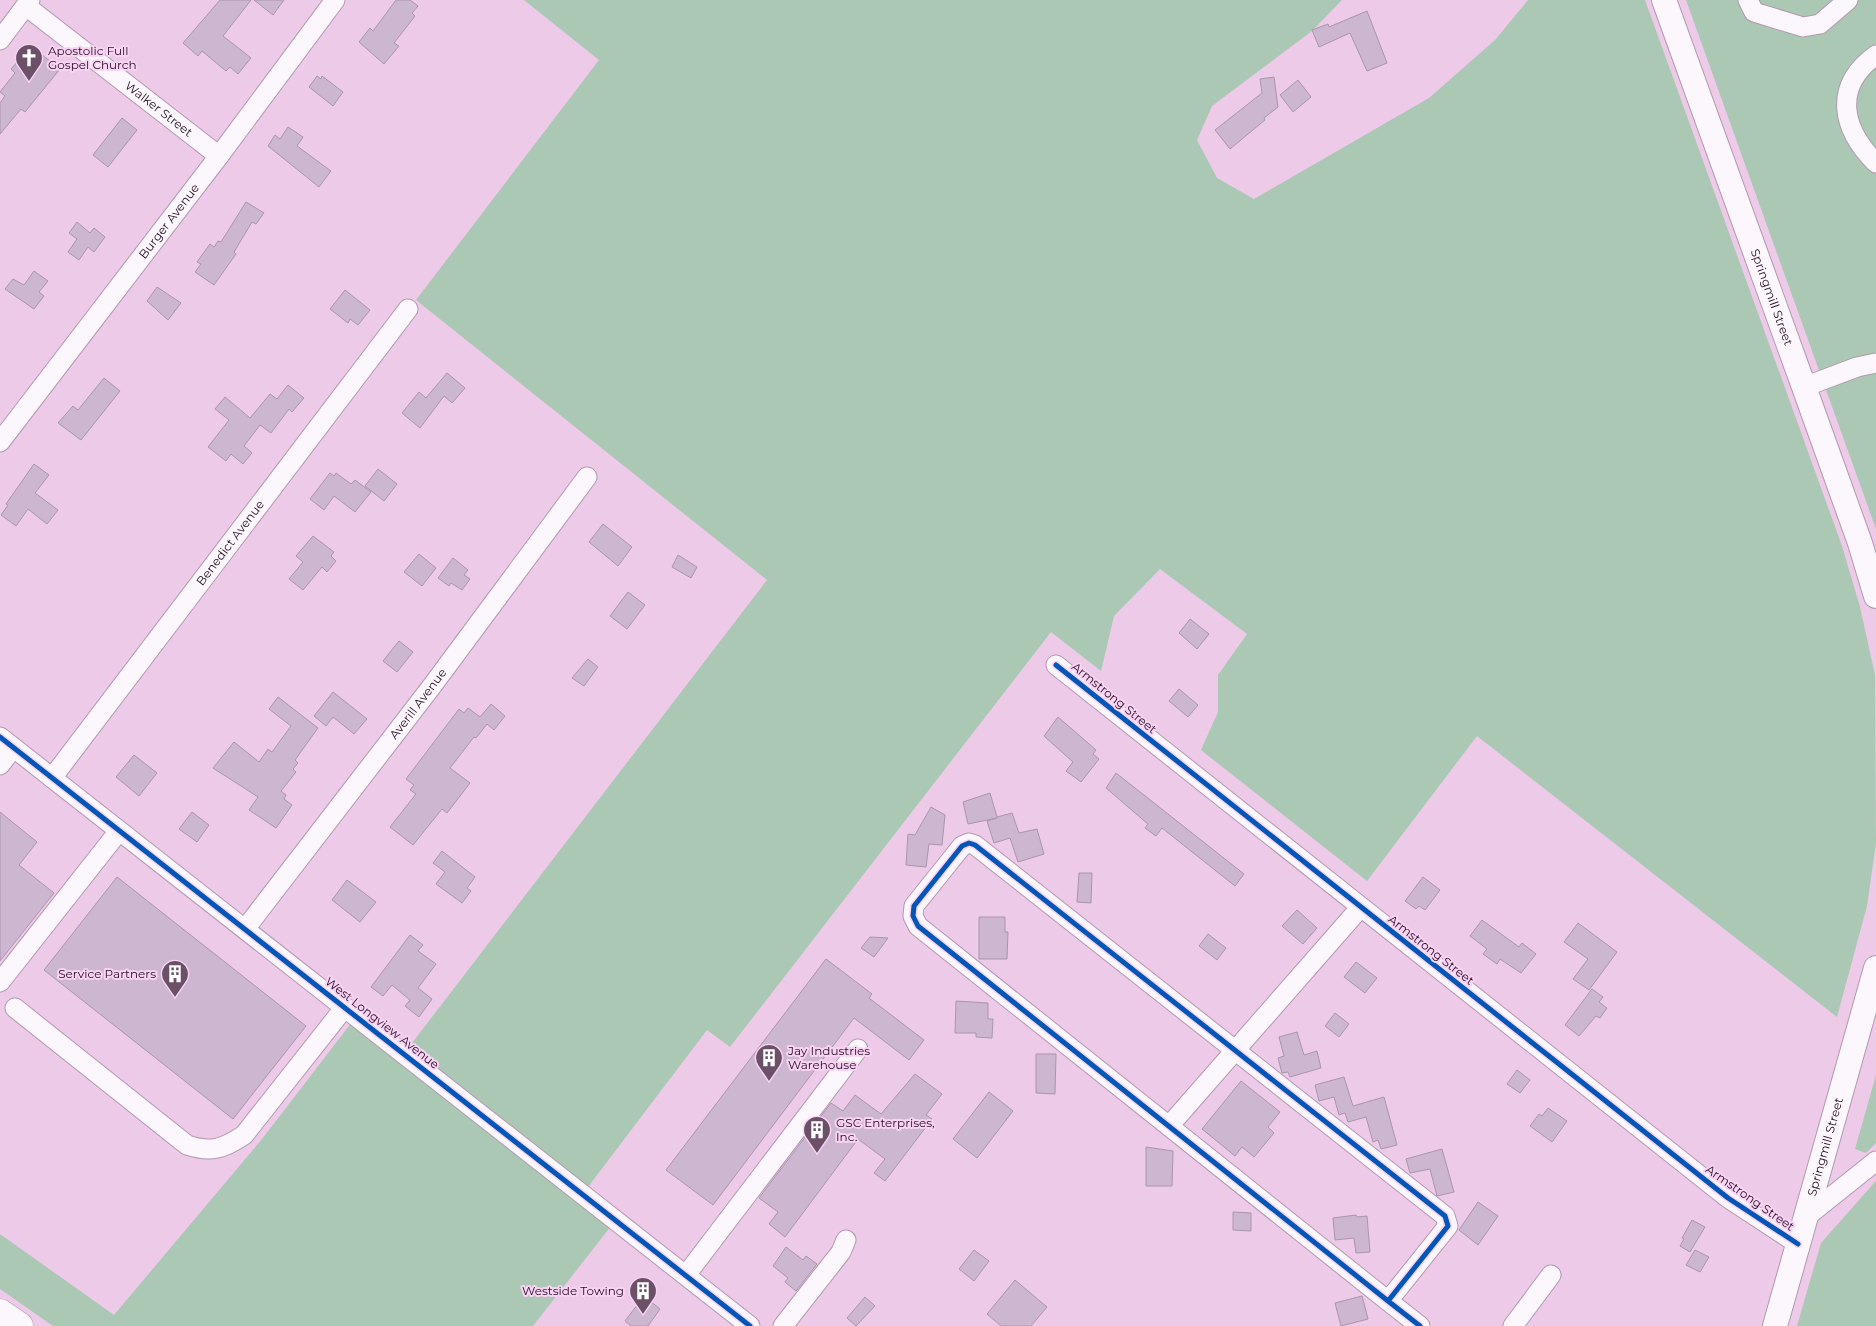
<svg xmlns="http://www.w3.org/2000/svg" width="1876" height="1326" font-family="Montserrat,sans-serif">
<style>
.green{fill:#abc8b4}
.building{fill:#cdb7d0;stroke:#ab95ae}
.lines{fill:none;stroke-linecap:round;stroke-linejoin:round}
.minor-casing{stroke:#b399b0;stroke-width:21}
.major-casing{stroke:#b399b0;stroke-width:26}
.highway-casing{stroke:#b399b0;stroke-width:29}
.minor{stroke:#fcf7fc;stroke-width:19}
.major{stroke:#fcf7fc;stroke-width:24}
.highway{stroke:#fcf7fc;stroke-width:28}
.cycleway-casing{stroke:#f9d3f4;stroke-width:8}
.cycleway{stroke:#0057b8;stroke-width:5}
.labels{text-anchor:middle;stroke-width:4;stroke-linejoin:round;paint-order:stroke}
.poi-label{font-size:12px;fill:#250f23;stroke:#f9d3f4;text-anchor:start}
.street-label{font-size:12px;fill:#250f23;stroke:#f9d3f4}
</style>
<rect width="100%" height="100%" fill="#eccae8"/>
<g class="green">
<path d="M524 0H1342L1312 31 1212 106 1197 140 1217 178 1254 199 1429 98 1495 40 1528 0H1645L1842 546 1860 607 1875 675 1876 843 1867 906 1837 1017 1477 736 1367 881 1201 750 1218 712V675L1247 634 1160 569 1114 616 1101 671 1051 632 730 1047 707 1030 588 1187 409 1047 767 580 416 300 599 60Z"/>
<path d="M1686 0H1876V529Z"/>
<path d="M352 1022 611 1226 533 1326H53L0 1289V1234L114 1315 262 1139Z"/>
<path d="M1876 1075V1143L1866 1153 1855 1149Z"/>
<path d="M1876 1181V1326H1797L1821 1243Z"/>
</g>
<g class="building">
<path d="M220 0H251L223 36 251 58 238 74 230 67 226 71 202 51 198 56 183 43Z"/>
<path d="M254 0H284L273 15Z"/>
<path d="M396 0H410L418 6 412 13 415 16 394 43 399 46 384 64 359 42 370 28 373 31Z"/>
<path d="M1367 11 1387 63 1367 71 1350 33 1319 47 1312 30 1328 24 1329 27Z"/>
<path d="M33 48 60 69 25 112 21 109 0 134V103L5 96 0 92 15 73 11 69 19 60 22 62Z"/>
<path d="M317 76 321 79 322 76 343 92 333 106 309 87Z"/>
<path d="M1274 77 1278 107 1264 118 1265 120 1230 149 1215 130 1262 93 1260 79Z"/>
<path d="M1298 80 1311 97 1293 112 1280 95Z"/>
<path d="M122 118 137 130 108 167 93 155Z"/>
<path d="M288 127 303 137 297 146 331 171 319 187 268 146 275 135 280 139Z"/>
<path d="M246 202 264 213 256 224 252 222 234 252 236 254 214 285 195 272 201 264 197 262 210 244 214 247 218 241 221 242Z"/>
<path d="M77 222 90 233 94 228 105 237 94 252 88 247 79 260 68 252 77 239 69 233Z"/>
<path d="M34 271 48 281 39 292 44 296 34 309 5 289 13 279 24 285Z"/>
<path d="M157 287 181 303 168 320 147 301Z"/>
<path d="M345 290 370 310 358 325 350 319 348 323 330 309Z"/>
<path d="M447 373 465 388 452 403 444 396 420 428 402 413 419 392 426 398Z"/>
<path d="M104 378 120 391 81 440 58 423 73 406 78 410Z"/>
<path d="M288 385 304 398 292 412 289 409 271 433 260 425 244 446 252 453 243 464 231 454 226 461 208 447 229 420 215 409 225 397 250 418 270 394 277 399Z"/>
<path d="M34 464 49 475 35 493 58 510 47 524 28 509 16 526 1 515 8 505 6 504Z"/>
<path d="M378 469 397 484 384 501 365 486Z"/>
<path d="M330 473 334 476 336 473 351 484 355 480 371 492 355 512 334 496 324 510 310 499Z"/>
<path d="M603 524 632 547 618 566 589 542Z"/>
<path d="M313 536 334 552 331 556 336 561 327 572 322 567 303 590 289 579 303 562 296 556Z"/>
<path d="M419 554 436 568 422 586 404 572Z"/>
<path d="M678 555 697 567 691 578 672 567Z"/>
<path d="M453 558 468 570 464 575 470 579 462 590 451 583 449 586 438 578Z"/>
<path d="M628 592 645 605 627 629 610 616Z"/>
<path d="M1190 619 1209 634 1197 649 1179 633Z"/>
<path d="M399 641 413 652 397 672 383 661Z"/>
<path d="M588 659 598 667 584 686 572 678Z"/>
<path d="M1179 689 1198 705 1188 717 1169 701Z"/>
<path d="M333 692 367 719 354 734 333 717 326 726 314 716Z"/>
<path d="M278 697 318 728 295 760 298 763 293 769 296 772 281 791 286 795 284 799 292 805 276 828 249 810 258 797 213 768 234 742 259 762 268 749 272 752 291 726 269 709Z"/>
<path d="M491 704 505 716 494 730 487 724 476 738 474 737 450 768 470 783 447 813 442 809 413 845 390 827 416 794 410 790 414 785 406 779 459 709 464 713 468 708 480 717Z"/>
<path d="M1058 717 1096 750 1093 754 1099 759 1081 782 1066 771 1073 762 1044 736Z"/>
<path d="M134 755 157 773 139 796 116 777Z"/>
<path d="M1116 773 1244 874 1235 886 1162 828 1156 836 1145 828 1148 824 1106 788Z"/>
<path d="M990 793 997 817 1012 813 1019 833 1037 829 1044 854 1018 862 1010 838 994 843 987 821 997 818 968 824 963 802Z"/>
<path d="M931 807 945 815 942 845 929 844 926 867 906 865 908 834 915 835Z"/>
<path d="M0 812 37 842 19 865 54 893 0 961Z"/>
<path d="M192 812 209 825 197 842 179 829Z"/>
<path d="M442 851 475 877 467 888 471 891 462 903 436 884 445 872 433 863Z"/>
<path d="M1079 873H1092L1091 903 1077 902Z"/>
<path d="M117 877 306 1026 233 1119 44 970Z"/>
<path d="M1423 877 1440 890 1425 910 1419 906 1416 909 1405 901Z"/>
<path d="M347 880 376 902 360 922 332 900Z"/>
<path d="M1297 910 1317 928 1303 944 1282 926Z"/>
<path d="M979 917H1005V932H1008L1007 959H979Z"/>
<path d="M1482 920 1519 947 1522 943 1536 954 1521 973 1500 959 1497 964 1483 954 1487 949 1470 936Z"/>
<path d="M1578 923 1617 952 1589 990 1573 979 1588 959 1564 942Z"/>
<path d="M1208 934 1226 948 1217 960 1199 946Z"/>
<path d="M410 935 423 945 418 951 436 964 418 988 432 999 419 1017 405 1006 410 1000 392 985 383 996 371 987Z"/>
<path d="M870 937 888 938 874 957 861 948Z"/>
<path d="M826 959 872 994 869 998 924 1040 909 1060 854 1018 713 1205 666 1170Z"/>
<path d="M1356 962 1377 978 1365 993 1344 977Z"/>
<path d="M1592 989 1603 997 1599 1002 1607 1008 1600 1018 1596 1016 1579 1036 1565 1025Z"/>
<path d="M956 1001 988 1003V1019H993L992 1038 976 1037V1033H955Z"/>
<path d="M1335 1013 1349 1024 1339 1037 1325 1026Z"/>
<path d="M1297 1032 1304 1055 1317 1051 1321 1068 1290 1077 1288 1072 1282 1073 1278 1058 1284 1056 1279 1037Z"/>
<path d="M1036 1054H1056L1055 1094 1036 1093Z"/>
<path d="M1517 1070 1530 1080 1520 1093 1507 1084Z"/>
<path d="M915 1074 942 1094 926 1115 932 1119 885 1181 874 1173 885 1159 858 1139 785 1237 769 1224 778 1212 759 1198 831 1103 843 1111 855 1095 881 1114Z"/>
<path d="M1344 1077 1353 1106 1384 1097 1397 1145 1381 1149 1378 1140 1373 1142 1366 1117 1348 1122 1345 1113 1339 1115 1334 1097 1319 1101 1315 1085Z"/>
<path d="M1241 1081 1280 1112 1268 1127 1274 1133 1254 1157 1242 1147 1235 1156 1202 1129Z"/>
<path d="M989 1092 1013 1111 977 1158 953 1139Z"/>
<path d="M1548 1108 1567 1121 1552 1142 1530 1126 1539 1114 1542 1116Z"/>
<path d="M1146 1147 1173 1151 1172 1186H1146Z"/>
<path d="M1442 1149 1454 1192 1437 1196 1430 1169 1410 1173 1406 1159Z"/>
<path d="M1478 1202 1498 1216 1478 1245 1459 1230Z"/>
<path d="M1233 1212 1251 1213V1231L1233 1230Z"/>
<path d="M1356 1215 1357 1217 1367 1216 1370 1252 1356 1253 1354 1238 1335 1240 1333 1218Z"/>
<path d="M1692 1220 1705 1227 1690 1252 1680 1246 1684 1239 1682 1238Z"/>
<path d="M786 1247 803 1260 806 1256 817 1264 796 1291 785 1282 788 1278 773 1266Z"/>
<path d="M974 1250 989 1261 974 1281 959 1269Z"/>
<path d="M1695 1250 1709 1257 1700 1272 1686 1265Z"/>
<path d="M1015 1280 1047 1307 1031 1326H1001L987 1314Z"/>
<path d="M644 1296 660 1309 648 1326H631L625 1321Z"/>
<path d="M1362 1296 1368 1319 1341 1326 1335 1303Z"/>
<path d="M865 1297 875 1306 856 1326 847 1318Z"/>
</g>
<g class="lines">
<defs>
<g id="minor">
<path d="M1748 0 1754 12 1803 27 1820 24 1848 0"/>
<path id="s1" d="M26 6 219 156"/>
<path d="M0 40 30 0"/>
<path d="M1876 55C1832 87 1842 129 1876 163"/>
<path d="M1804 387 1857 367 1876 363"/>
<path id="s2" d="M0 442 219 156 335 0"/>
<path d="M1056 665 1728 1198 1798 1244"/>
<path d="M0 737 750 1326"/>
<path d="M0 765 13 748"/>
<path id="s3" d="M52 778 408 309"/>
<path id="s4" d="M245 929 432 686 587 477"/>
<path d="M0 982 119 831"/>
<path d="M15 1008 187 1145C211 1153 223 1149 244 1135L345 1007"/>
<path d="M1169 1126 1360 908"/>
<path d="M1806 1217 1876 1161"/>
<path d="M686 1275 858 1049"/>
<path d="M1388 1301 1448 1226 1445 1216 975 845 969 843 962 846 914 906 913 916 918 926 1388 1301 1420 1326"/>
<path d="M783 1326 841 1252 846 1240"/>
<path d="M1513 1326 1551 1275"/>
</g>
<g id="major">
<path id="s5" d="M1664 0 1804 387 1860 543 1876 596"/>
<path id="s6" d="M1775 1326 1876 968"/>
</g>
<path id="highway" d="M0 1313 19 1326"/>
</defs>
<use href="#minor" class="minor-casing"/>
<use href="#major" class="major-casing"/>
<use href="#highway" class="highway-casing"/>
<use href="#minor" class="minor"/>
<use href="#major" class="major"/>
<use href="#highway" class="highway"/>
<defs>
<g id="cycleway">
<path d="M1056 665 1728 1198 1798 1244"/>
<path d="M0 737 750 1326"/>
<path d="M1388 1301 1448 1226 1445 1216 975 845 969 843 962 846 914 906 913 916 918 926 1388 1301 1420 1326"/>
</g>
</defs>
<use href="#cycleway" class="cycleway-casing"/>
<use href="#cycleway" class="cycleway"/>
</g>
<defs>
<symbol id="church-pin" viewBox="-11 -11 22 30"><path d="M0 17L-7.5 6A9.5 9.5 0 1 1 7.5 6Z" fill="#6b5068" stroke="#f9d3f4"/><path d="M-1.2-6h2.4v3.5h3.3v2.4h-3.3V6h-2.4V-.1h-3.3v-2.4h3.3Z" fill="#fff"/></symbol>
<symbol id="building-pin" viewBox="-11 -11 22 30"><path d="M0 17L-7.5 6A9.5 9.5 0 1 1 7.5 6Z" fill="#6b5068" stroke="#f9d3f4"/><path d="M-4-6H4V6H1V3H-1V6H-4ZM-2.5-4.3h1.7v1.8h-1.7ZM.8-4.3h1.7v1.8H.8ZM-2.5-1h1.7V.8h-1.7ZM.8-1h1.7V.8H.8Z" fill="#fff"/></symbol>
</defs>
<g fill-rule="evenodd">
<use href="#church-pin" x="13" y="42" width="32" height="43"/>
<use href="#building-pin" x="159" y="958" width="32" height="43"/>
<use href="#building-pin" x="753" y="1042" width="32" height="43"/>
<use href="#building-pin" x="801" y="1114" width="32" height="43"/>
<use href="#building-pin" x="627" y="1275" width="32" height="43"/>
</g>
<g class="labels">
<g class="poi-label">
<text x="48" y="55">Apostolic Full<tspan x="48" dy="14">Gospel Church</tspan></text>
<text x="156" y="978" text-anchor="end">Service Partners</text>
<text x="788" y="1055">Jay Industries<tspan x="788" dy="14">Warehouse</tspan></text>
<text x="836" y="1127">GSC Enterprises,<tspan x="836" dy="14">Inc.</tspan></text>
<text x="624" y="1295" text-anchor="end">Westside Towing</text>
</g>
<g class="street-label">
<text dy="4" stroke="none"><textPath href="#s1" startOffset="168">Walker Street</textPath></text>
<text dy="4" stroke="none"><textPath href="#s2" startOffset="278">Burger Avenue</textPath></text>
<text dy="4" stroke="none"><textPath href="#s5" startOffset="316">Springmill Street</textPath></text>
<text dy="4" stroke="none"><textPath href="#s3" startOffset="295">Benedict Avenue</textPath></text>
<text transform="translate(1114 698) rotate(39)" y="4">Armstrong Street</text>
<text dy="4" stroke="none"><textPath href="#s4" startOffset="284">Averill Avenue</textPath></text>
<text transform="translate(1431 950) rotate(38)" y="4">Armstrong Street</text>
<text transform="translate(382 1023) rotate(38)" y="4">West Longview Avenue</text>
<text dy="4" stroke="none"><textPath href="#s6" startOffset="186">Springmill Street</textPath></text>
<text transform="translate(1750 1198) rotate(35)" y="4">Armstrong Street</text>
</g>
</g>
</svg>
